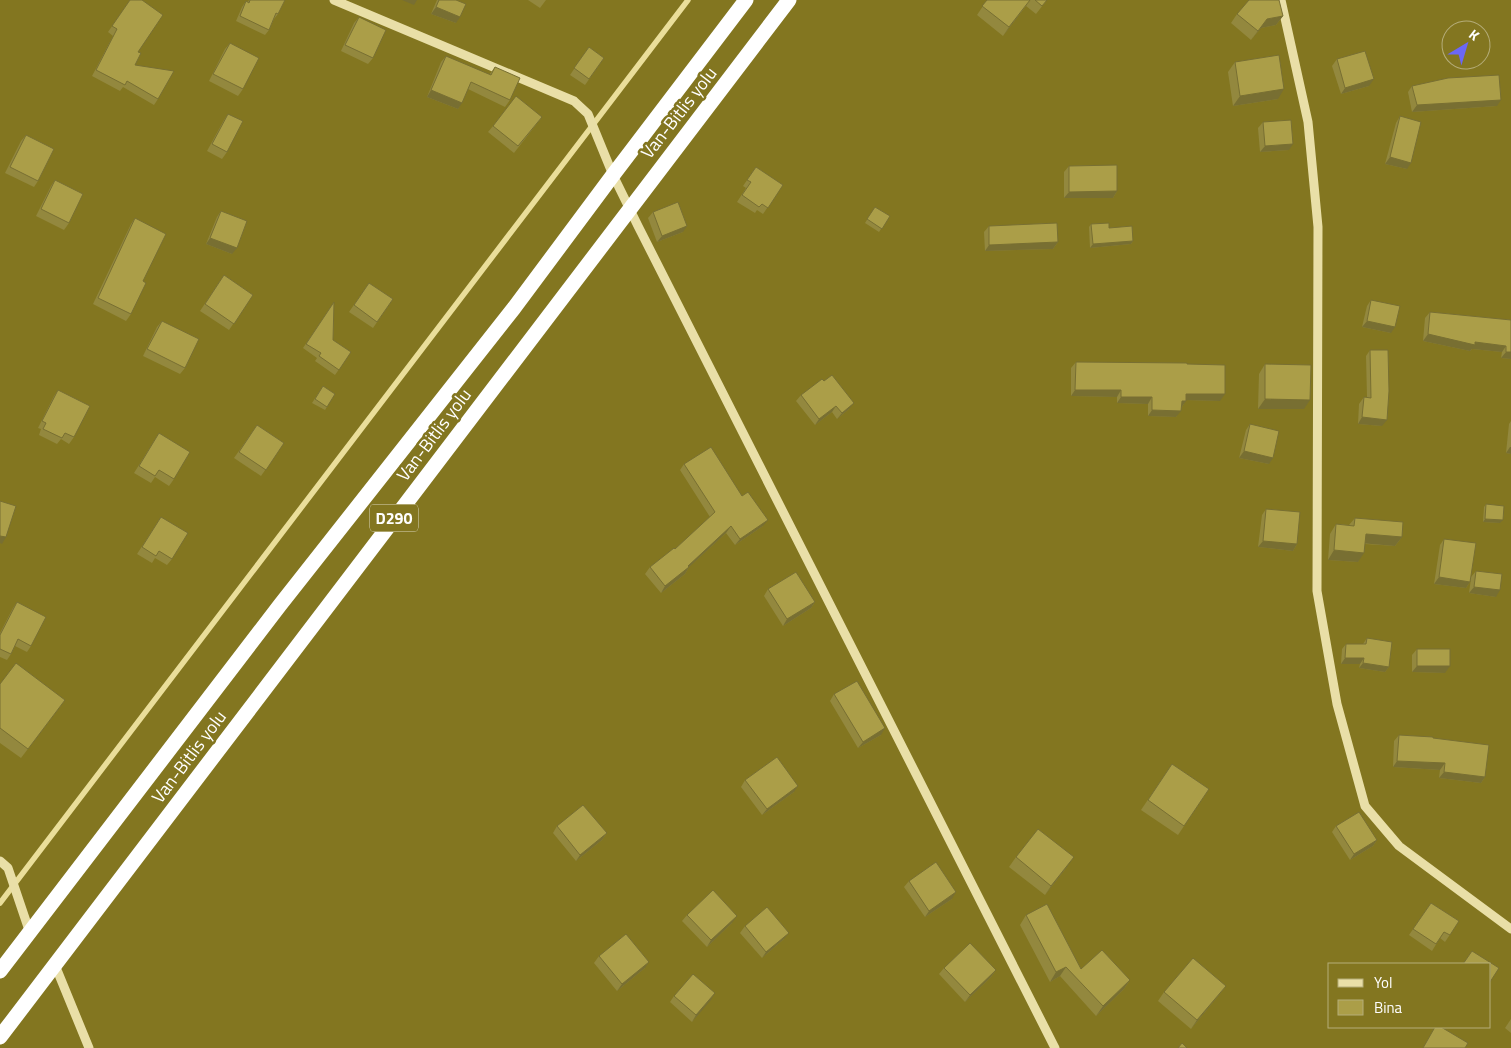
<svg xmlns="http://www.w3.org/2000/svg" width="1511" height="1048" font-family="'Titillium Web',sans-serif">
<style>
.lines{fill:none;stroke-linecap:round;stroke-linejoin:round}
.stream{stroke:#eade9a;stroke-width:5.5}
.minor{stroke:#e9dfa7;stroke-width:9}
.highway{stroke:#fff;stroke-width:15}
.wall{fill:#93883e}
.shaded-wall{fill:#786f32}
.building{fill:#ab9e48;stroke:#786f32}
.labels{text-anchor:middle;stroke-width:5;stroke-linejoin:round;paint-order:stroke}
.shield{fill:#837620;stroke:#dad6bc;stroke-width:1}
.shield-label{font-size:16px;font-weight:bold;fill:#fff}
.street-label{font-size:18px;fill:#fff;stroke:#837620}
</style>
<rect width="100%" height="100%" fill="#837620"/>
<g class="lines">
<path class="stream" d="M0 903 688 0"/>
<g class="minor">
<path d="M334 0 574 101 588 114 613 175 638 226 1055 1048"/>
<path d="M1281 0 1308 122 1318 227 1317 591 1337 704 1365 806 1399 846 1511 929"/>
<path d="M0 861 8 868 30 933"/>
<path d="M55 965 89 1048"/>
</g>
<g class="highway">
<path d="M0 971 280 605 514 308 613 175 746 0"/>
<path d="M0 1037 789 0"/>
</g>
</g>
<g class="wall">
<path d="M130 0 138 52 135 65 158 99 154 105 123 87 120 91 92 76 113 36 108 32Z"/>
<path d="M249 0H285L278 14 274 19 269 30 265 35 236 21 242 7 246 1 248 2Z"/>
<path d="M437 0H456V23L431 14Z"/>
<path d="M528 0H546L540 8Z"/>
<path d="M987 0H1047L1036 14 1026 6 1003 36 977 15Z"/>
<path d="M1237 14 1283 16 1276 25 1261 28 1251 40 1231 23Z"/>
<path d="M359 17 373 58 368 64 341 51 354 23Z"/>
<path d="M230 43 243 89 238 96 209 81 225 49Z"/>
<path d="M589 47 604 58 585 85 570 75Z"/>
<path d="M446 56 489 75 495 67 510 100 505 107 468 89 458 109 427 97 441 62Z"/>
<path d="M1337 59 1369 86 1341 94 1332 66Z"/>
<path d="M1235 62 1278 99 1233 106 1228 72Z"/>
<path d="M1412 86 1497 106 1412 112 1408 92Z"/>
<path d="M228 114 227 152 222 159 207 151 224 120Z"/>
<path d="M1400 116 1407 169 1385 164 1396 123Z"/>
<path d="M542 117 514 153 488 132 493 126Z"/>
<path d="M1263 122 1289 150 1260 152 1258 128Z"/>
<path d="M26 135 38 181 34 187 5 173 21 141Z"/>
<path d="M1069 166 1117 191 1113 198H1064V172Z"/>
<path d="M756 167 783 185 763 214 757 210 755 213 737 202 746 188 743 186Z"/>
<path d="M55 180 69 223 64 230 36 216 51 186Z"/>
<path d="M875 207 890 216 879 232 865 223Z"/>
<path d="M221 211 232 254 206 244 217 217Z"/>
<path d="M653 212 683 232 657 242 648 218Z"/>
<path d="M135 218 143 281 131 314 126 321 93 304 131 224Z"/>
<path d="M1091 224 1109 228 1133 241 1131 244 1090 248 1089 227Z"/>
<path d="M989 226 1058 242 1053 249 985 251 984 232Z"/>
<path d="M224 275 253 295 229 330 200 311Z"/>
<path d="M369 283 393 299 373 328 349 312Z"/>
<path d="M1371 300 1391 333 1362 327 1367 306Z"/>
<path d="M334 302 333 340 351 352 335 375 315 361 317 358 303 348Z"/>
<path d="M1430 312 1511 320V359L1501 358 1502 352 1472 349 1470 351 1423 341 1425 318Z"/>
<path d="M162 321 185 368 180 374 143 356 157 327Z"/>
<path d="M1370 350 1382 426 1358 424 1359 404 1364 397H1367L1366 356Z"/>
<path d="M1076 362 1187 364 1220 401 1186 400 1176 417 1148 416V404L1117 403V397L1071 396V368Z"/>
<path d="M1265 364 1304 409H1258L1259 374Z"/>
<path d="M824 381 849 409 837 419 832 412 815 425 796 401 801 395Z"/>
<path d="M323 386 335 394 325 410 312 403Z"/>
<path d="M58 390 74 437 69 444 61 439 57 444 39 435 41 429 38 428 54 396Z"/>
<path d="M1511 421V454L1506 453 1509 424Z"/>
<path d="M1250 424 1269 464 1239 458 1246 430Z"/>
<path d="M257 425 284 443 261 476 234 458Z"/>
<path d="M159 433 174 479 169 486 155 477 151 483 134 473Z"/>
<path d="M684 464 742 496 763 526 735 545 726 533 689 567 685 574 661 593 645 574 650 567 675 549 710 517 680 470Z"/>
<path d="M1486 504 1500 523 1483 522 1484 507Z"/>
<path d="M1266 509 1297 544 1293 551 1258 547 1262 515Z"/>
<path d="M161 517 172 559 167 565 155 558 152 563 137 554Z"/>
<path d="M1355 518 1402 537 1395 546 1365 544 1358 562 1328 560 1330 534 1336 524 1349 525Z"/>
<path d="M1444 539 1471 577 1476 571 1496 597 1469 593 1471 578 1470 582 1466 588 1434 584 1440 545Z"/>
<path d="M768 589 815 602 811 608 783 626 764 596Z"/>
<path d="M17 602 31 646 27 652 15 646 11 654 7 660 0 657V633L13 608Z"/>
<path d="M1367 638 1389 667 1385 672 1359 668 1360 664H1341L1342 649 1346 644H1363Z"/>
<path d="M1417 649 1445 673 1412 672V655Z"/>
<path d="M0 684 65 700 21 758 0 743Z"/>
<path d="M834 694 881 735 858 748 830 701Z"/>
<path d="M1399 735 1433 738 1485 777 1481 783 1439 778 1440 770 1393 767 1394 741Z"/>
<path d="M1172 764 1209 789 1178 835 1141 810Z"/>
<path d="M745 780 794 792 762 815 741 787Z"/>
<path d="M557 826 607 833 602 840 576 861 553 833Z"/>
<path d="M1336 826 1377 840 1373 846 1350 860 1332 832Z"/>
<path d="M1016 857 1067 867 1045 895 1009 867Z"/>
<path d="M909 881 952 899 925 917 904 887Z"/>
<path d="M1431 903 1459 921 1445 942 1440 938 1432 951 1409 935Z"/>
<path d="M687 915 732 923 707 947 682 921Z"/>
<path d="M1026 915 1081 969 1130 980 1124 989 1096 1016 1060 976 1050 982 1020 925Z"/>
<path d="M745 926 784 939 762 958 740 933Z"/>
<path d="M599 956 645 968 617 991 594 963Z"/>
<path d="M944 968 996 970 991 977 965 1002 939 974Z"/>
<path d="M1226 986 1219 995 1191 1029 1158 1001 1164 992Z"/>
<path d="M715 993 692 1022 670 1002 674 996Z"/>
<path d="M1511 1019V1033L1505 1028Z"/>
</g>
<g class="shaded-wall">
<path d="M402 0H417L414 5Z"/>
<path d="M1031 0 1026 6 1003 36 1009 27Z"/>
<path d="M436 7 460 17 456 23 431 14Z"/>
<path d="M1283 16 1276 25 1261 28 1251 40 1267 19Z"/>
<path d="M1374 79 1369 86 1341 94 1345 88Z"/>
<path d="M1284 89 1278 99 1233 106 1240 96Z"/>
<path d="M431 90 462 103 458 109 427 97Z"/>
<path d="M1501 100 1497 106 1412 112 1417 105Z"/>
<path d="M1293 144 1289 150 1260 152 1265 146Z"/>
<path d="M1390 157 1411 163 1407 169 1385 164Z"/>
<path d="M1117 191 1113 198H1064L1069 192Z"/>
<path d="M687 226 683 232 657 242 662 236Z"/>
<path d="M210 238 237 248 232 254 206 244Z"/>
<path d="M1133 241 1131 244 1090 248 1093 244Z"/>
<path d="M1058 242 1053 249 985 251 989 245Z"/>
<path d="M1367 321 1395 327 1391 333 1362 327Z"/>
<path d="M1428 334 1475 342 1506 346 1502 352 1472 349 1470 351 1423 341Z"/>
<path d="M1506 352H1511V359L1501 358Z"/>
<path d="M1075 390H1121L1117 397 1071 396Z"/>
<path d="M1186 394H1225L1220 401 1182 400Z"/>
<path d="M1121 397H1152L1148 404 1117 403Z"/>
<path d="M1265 399 1310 400 1304 409H1258Z"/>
<path d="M1182 401H1186L1181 408Z"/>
<path d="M854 403 849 409 837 419 842 413Z"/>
<path d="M836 406 832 412 815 425 819 419Z"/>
<path d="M1152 410 1181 411 1176 417 1148 416Z"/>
<path d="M1362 417 1387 420 1382 426 1358 424Z"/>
<path d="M1510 447H1511V454L1506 453Z"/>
<path d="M1244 451 1273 458 1269 464 1239 458Z"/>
<path d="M1485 519 1503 520 1500 523 1483 522Z"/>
<path d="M768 520 763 526 735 545 740 539Z"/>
<path d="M731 526 726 533 686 570 689 567 685 574 661 593 665 586Z"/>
<path d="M1366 534 1402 537 1395 546 1360 543Z"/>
<path d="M0 536 6 537 2 544 0 543Z"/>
<path d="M1263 541 1297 544 1293 551 1258 547Z"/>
<path d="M1334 550 1364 553 1358 562 1328 560Z"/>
<path d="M1439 577 1470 582 1466 588 1434 584Z"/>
<path d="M1474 587 1500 590 1496 597 1469 593Z"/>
<path d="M815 602 811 608 783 626 787 619Z"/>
<path d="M1345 658H1364L1360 664H1341Z"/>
<path d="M1363 663 1389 667 1385 672 1359 668Z"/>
<path d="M1417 666H1450L1445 673 1412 672Z"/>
<path d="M885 728 881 735 858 748 863 742Z"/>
<path d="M1397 761 1445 763 1440 770 1393 767Z"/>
<path d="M1444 772 1485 777 1481 783 1439 778Z"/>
<path d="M798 786 794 792 762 815 767 809Z"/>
<path d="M607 833 602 840 576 861 580 855Z"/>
<path d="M1377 840 1373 846 1350 860 1354 854Z"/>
<path d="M1074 857 1067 867 1045 895 1051 886Z"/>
<path d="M956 892 952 899 925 917 929 911Z"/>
<path d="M737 916 732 923 707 947 711 940Z"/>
<path d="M789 933 784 939 762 958 766 952Z"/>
<path d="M649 962 645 968 617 991 622 984Z"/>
<path d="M1066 967 1060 976 1050 982 1056 972Z"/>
<path d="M996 970 991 977 965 1002 970 995Z"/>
<path d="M1130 980 1124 989 1096 1016 1103 1006Z"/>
<path d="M1226 986 1219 995 1191 1029 1197 1020Z"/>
<path d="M715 993 711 1000 692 1022 696 1015Z"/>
</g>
<g class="building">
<path d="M130 0H142L163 15 138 52 141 53 135 65 174 71 158 99 127 81 125 85 96 70 117 29 112 26Z"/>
<path d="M250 0H285L278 14 276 13 269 30 240 16 246 1 249 3Z"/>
<path d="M439 0H456L466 4 460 17 436 7Z"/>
<path d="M987 0H1030L1009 27 982 6Z"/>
<path d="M1035 0H1047L1042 6Z"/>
<path d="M1249 0H1279L1283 16 1267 19 1258 31 1237 14Z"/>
<path d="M359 17 386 30 373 58 345 45Z"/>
<path d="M230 43 259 58 243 89 213 74Z"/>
<path d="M589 47 604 58 589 79 574 68Z"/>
<path d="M1365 51 1374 79 1345 88 1337 59Z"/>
<path d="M1279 55 1284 89 1240 96 1235 62Z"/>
<path d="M446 56 491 75 495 67 520 78 510 100 471 82 462 103 431 90Z"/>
<path d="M1499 75 1501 100 1417 105 1412 86 1448 78Z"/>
<path d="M516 96 542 117 518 146 493 126Z"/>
<path d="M228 114 243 121 227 152 212 144Z"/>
<path d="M1400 116 1421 122 1411 163 1390 157Z"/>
<path d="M1291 120 1293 144 1265 146 1263 122Z"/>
<path d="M26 135 54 149 38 181 10 167Z"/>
<path d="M1117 165V191L1069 192V166Z"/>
<path d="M756 167 783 185 768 208 762 204 759 207 742 195 751 182 747 180Z"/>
<path d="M55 180 83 194 69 223 41 209Z"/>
<path d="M678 202 687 226 662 236 653 212Z"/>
<path d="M875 207 890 216 882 229 867 219Z"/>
<path d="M221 211 247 221 237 248 210 238Z"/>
<path d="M135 218 166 234 143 281 146 283 131 314 98 298Z"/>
<path d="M1057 223 1058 242 989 245V226Z"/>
<path d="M1109 223V228L1132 226 1133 241 1093 244 1091 224Z"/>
<path d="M224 275 253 295 234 324 205 304Z"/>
<path d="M369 283 393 299 377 322 354 305Z"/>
<path d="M1371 300 1400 306 1395 327 1367 321Z"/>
<path d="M334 302 333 340 351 352 339 370 319 356 321 353 306 344Z"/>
<path d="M1430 312 1511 320V352H1506V346L1475 342V345L1428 334Z"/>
<path d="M162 321 199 339 185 368 147 349Z"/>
<path d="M1370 350H1388L1389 391 1387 420 1362 417 1364 397 1371 398Z"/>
<path d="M1076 362 1187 363V364L1225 365V394H1186V401H1182L1181 411 1152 410V397H1121V390H1075Z"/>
<path d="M1265 364 1311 365 1310 400 1265 399Z"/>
<path d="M832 375 854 403 842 413 836 406 819 419 801 395 822 379 824 381Z"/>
<path d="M323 386 335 394 327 407 315 399Z"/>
<path d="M58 390 90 406 74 437 65 433 62 438 43 429 46 423 42 421Z"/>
<path d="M1250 424 1279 431 1273 458 1244 451Z"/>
<path d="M257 425 284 443 266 470 239 452Z"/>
<path d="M159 433 190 452 174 479 159 470 155 476 139 466Z"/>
<path d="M711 447 742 496 748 492 768 520 740 539 731 526 688 566 689 567 665 586 650 567 674 548 675 549 715 512 684 464Z"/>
<path d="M0 501 16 506 6 537 0 536Z"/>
<path d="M1486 504 1504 506 1503 520 1485 519Z"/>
<path d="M1266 509 1300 512 1297 544 1263 541Z"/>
<path d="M161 517 188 533 172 559 159 551 156 556 142 547Z"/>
<path d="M1355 518 1403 522 1402 537 1366 534 1364 553 1334 550 1336 524 1354 526Z"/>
<path d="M1444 539 1476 543 1470 582 1439 577Z"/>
<path d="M1476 571 1502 574 1500 590 1474 587Z"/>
<path d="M796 572 815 602 787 619 768 589Z"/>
<path d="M17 602 46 617 31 646 18 639 11 654 0 649V635Z"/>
<path d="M1367 638 1392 642 1389 667 1363 663 1364 658H1345L1346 644H1366Z"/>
<rect x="1417" y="649" width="33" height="17"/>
<path d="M16 663 65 700 28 749 0 728V684Z"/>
<path d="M857 681 885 728 863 742 834 694Z"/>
<path d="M1399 735 1433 737V738L1489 745 1485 777 1444 772 1445 763 1397 761Z"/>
<path d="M777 757 798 786 767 809 745 780Z"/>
<path d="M1172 764 1209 789 1184 826 1148 800Z"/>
<path d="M583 805 607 833 580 855 557 826Z"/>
<path d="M1359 812 1377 840 1354 854 1336 826Z"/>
<path d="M1038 829 1074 857 1051 886 1016 857Z"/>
<path d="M936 862 956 892 929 911 909 881Z"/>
<path d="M713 890 737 916 711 940 687 915Z"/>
<path d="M1431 903 1459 921 1450 935 1444 932 1436 944 1413 929Z"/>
<path d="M1047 904 1081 969 1102 950 1130 980 1103 1006 1066 967 1056 972 1026 915Z"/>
<path d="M767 907 789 933 766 952 745 926Z"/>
<path d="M626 934 649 962 622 984 599 956Z"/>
<path d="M970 943 996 970 970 995 944 968Z"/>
<path d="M1472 951 1499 968 1490 982V964H1463Z"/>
<path d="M1193 958 1226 986 1197 1020 1164 992Z"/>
<path d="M693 974 715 993 696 1015 674 996Z"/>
<path d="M1435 1027H1441L1468 1043 1465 1048H1423Z"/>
<path d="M1182 1043 1187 1048H1178Z"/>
</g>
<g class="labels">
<rect class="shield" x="370" y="504.5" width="48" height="27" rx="4"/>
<g class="shield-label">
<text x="394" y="524">D290</text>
</g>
<g class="street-label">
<text transform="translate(679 113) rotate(-52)" y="6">Van-Bitlis yolu</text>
<text transform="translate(434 435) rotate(-53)" y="6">Van-Bitlis yolu</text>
<text transform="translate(189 757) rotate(-53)" y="6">Van-Bitlis yolu</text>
</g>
</g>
<rect x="1328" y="963" width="162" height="65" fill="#837620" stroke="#b5ad79"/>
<rect x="1338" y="979" width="25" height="8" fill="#e9dfa7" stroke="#b5ad79"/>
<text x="1374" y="988" font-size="15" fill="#ffffff">Yol</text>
<rect x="1338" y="1000" width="25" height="15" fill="#ab9e48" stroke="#b5ad79"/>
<text x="1374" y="1013" font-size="15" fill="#ffffff">Bina</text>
<g transform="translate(1466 45) rotate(38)"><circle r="24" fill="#837620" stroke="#b5ad79"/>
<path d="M0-4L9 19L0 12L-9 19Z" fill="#6b67f6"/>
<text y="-8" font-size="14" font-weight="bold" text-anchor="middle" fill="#ffffff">K</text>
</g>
</svg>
